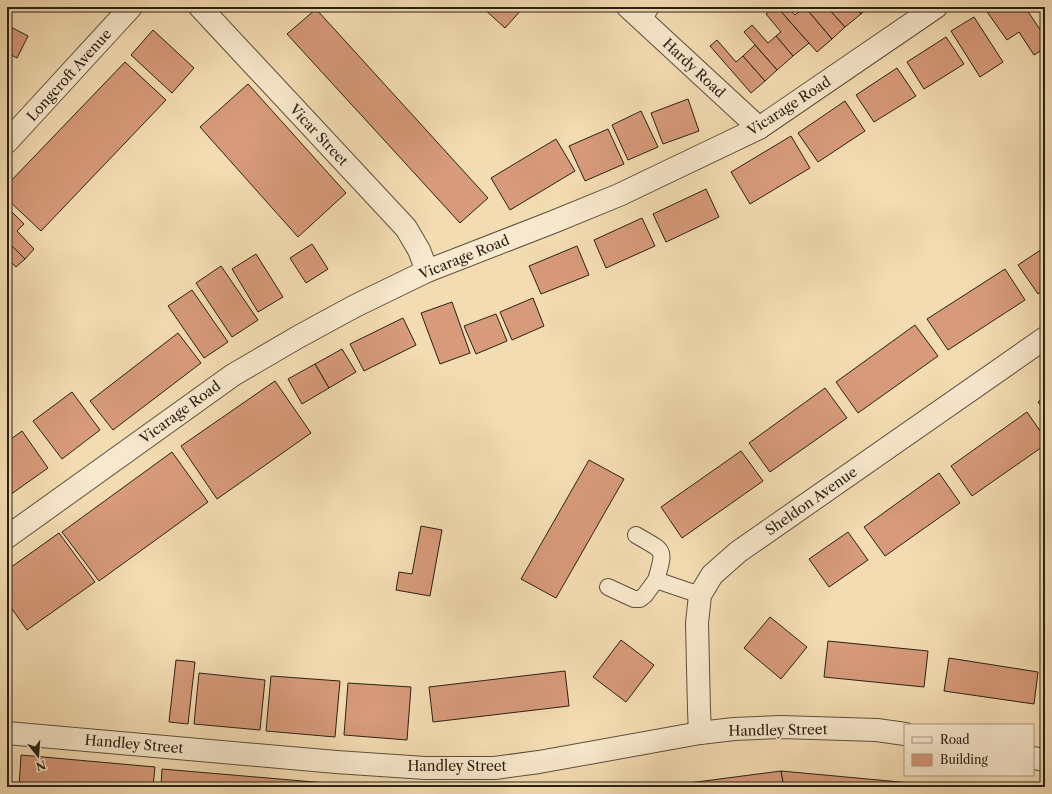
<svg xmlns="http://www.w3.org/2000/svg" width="1052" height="794" font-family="'Libre Caslon Text',serif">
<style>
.building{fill:#d79a7a;stroke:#292115}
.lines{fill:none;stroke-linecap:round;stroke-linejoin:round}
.service-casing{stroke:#5c503c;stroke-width:18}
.minor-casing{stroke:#5c503c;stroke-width:24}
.service{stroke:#f8e8cd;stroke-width:16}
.minor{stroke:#f8e8cd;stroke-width:22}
.labels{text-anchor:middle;stroke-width:3;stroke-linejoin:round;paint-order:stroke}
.street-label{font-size:14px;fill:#292115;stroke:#f8e8cd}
</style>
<rect width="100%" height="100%" fill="#f4dcb2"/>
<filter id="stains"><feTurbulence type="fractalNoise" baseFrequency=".005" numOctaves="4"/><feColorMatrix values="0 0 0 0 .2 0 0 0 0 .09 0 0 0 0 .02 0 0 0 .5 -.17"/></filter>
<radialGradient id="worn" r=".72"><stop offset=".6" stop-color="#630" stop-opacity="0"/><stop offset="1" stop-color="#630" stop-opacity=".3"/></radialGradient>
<g class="building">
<path d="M482 7H524L505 28Z"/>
<path d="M774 7H777L809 43 793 56 776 36 781 32 766 14Z"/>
<path d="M777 7H788L795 15 805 7 832 39 817 52Z"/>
<path d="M805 7H827L845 27 832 39Z"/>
<path d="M827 7H855L861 14 845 27Z"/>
<path d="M855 7H868L861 14Z"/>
<path d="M988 7H1025L1045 37V48L1034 55 1019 32 1007 40 985 9Z"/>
<path d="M316 9 488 198 460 223 287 34Z"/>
<path d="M974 17 1003 62 980 77 951 31Z"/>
<path d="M7 25 28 36 17 58 7 53Z"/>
<path d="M752 25 768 43 776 36 793 56 777 70 744 32Z"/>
<path d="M153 30 194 68 172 93 131 55Z"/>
<path d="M946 37 964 64 924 89 907 62Z"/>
<path d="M717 40 736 62 743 56 765 81 751 93 710 46Z"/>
<path d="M755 45 777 70 765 81 743 56Z"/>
<path d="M125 62 166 100 41 231 7 199V185Z"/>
<path d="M897 68 916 96 874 122 856 95Z"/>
<path d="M248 84 346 193 298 237 200 127Z"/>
<path d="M688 99 699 131 663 144 651 113Z"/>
<path d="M845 101 865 131 818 162 798 133Z"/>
<path d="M641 111 658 147 628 160 612 125Z"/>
<path d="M608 129 624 164 585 181 569 146Z"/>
<path d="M791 136 810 168 750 204 731 172Z"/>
<path d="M556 139 575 171 510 210 491 178Z"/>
<path d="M706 189 719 217 666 242 653 214Z"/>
<path d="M7 207 24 224 17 231 34 249 25 259 7 241Z"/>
<path d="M642 218 655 246 606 268 594 240Z"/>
<path d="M7 241 25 259 16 267 7 258Z"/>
<path d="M312 244 328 269 306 283 290 258Z"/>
<path d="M577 246 589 275 541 294 529 266Z"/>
<path d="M1045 247V289L1038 294 1018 265Z"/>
<path d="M256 254 283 297 258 312 232 269Z"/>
<path d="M221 266 258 320 232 337 196 283Z"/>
<path d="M1005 269 1025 300 948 350 927 319Z"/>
<path d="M192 290 228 342 204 358 168 306Z"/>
<path d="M533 298 544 326 512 340 500 312Z"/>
<path d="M452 302 470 353 440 364 421 313Z"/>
<path d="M496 314 507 341 476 354 464 326Z"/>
<path d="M403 318 416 345 364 371 350 344Z"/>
<path d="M915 325 938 356 858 413 836 382Z"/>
<path d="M178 333 201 363 113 430 90 401Z"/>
<path d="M342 349 356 372 329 388 315 364Z"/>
<path d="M315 364 329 388 302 404 288 379Z"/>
<path d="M275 381 311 433 217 499 181 446Z"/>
<path d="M825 388 847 418 770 472 749 443Z"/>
<path d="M72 392 100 430 62 459 33 421Z"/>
<path d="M1045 396V411L1038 402Z"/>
<path d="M1027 412 1045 438V445L972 496 951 466Z"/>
<path d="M22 431 48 468 7 497V442Z"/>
<path d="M741 451 763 481 682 538 661 507Z"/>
<path d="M172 452 208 502 99 581 62 532Z"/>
<path d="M589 460 624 479 556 598 521 579Z"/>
<path d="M939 473 960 503 885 556 864 527Z"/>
<path d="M421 526 442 530 430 596 396 590 399 572 412 574Z"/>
<path d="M848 532 868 560 829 587 809 559Z"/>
<path d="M59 533 95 582 27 630 7 602V570Z"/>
<path d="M770 617 807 647 781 679 744 648Z"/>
<path d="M621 640 654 665 626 702 593 677Z"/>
<path d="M828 641 928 651 924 687 824 677Z"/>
<path d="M949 658 1038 672 1034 704 944 691Z"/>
<path d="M176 660 195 662 188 724 169 722Z"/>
<path d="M565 671 569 706 433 722 429 687Z"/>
<path d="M199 673 265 680 260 730 194 724Z"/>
<path d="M271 676 340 681 335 737 266 731Z"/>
<path d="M348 683 411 687 407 740 344 735Z"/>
<path d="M21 755 155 767 153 787H19Z"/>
<path d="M162 769 326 783V787H161Z"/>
<path d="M781 771 784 787H658Z"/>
<path d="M781 771 911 783V787H784Z"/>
<path d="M351 783 390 787H351Z"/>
<path d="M911 783 940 787H911Z"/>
</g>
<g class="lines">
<defs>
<g id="service">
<path d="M643 20 651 7"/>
<path d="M636 535C664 552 666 547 656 580L700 595"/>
<path d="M608 587 634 599H640L645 595 656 580"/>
</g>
<g id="minor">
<path d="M200 7 406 228 419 250 427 271"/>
<path d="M628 7 759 128"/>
<path d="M7 142 131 7"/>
<path d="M7 537 233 375 298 337 355 306 427 271 553 222 619 195 759 128 936 7"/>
<path d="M7 733 336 762 425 768H495L539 762 700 733 734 729 781 727 877 730 905 734"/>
<path d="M700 733 699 710 697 623 700 595 712 575 738 552 1045 338"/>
<path d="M1033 758 1045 760"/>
</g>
</defs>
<use href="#service" class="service-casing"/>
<use href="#minor" class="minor-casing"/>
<use href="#service" class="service"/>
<use href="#minor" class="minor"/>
</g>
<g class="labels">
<g class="street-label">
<text transform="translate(694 68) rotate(43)" y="5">Hardy Road</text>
<text transform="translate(69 75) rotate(-48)" y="5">Longcroft Avenue</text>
<text transform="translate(789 106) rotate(-33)" y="5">Vicarage Road</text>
<text transform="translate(319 135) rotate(47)" y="5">Vicar Street</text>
<text transform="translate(464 257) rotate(-22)" y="5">Vicarage Road</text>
<text transform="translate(180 412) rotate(-36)" y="5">Vicarage Road</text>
<text transform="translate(811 501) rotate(-35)" y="5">Sheldon Avenue</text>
<text transform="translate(778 730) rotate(-1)" y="5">Handley Street</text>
<text transform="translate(134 744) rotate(5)" y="5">Handley Street</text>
<text x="457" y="771">Handley Street</text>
</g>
</g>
<rect width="1052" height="794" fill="none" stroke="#f4dcb2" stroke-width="24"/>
<rect x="8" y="8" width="1036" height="778" fill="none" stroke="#292115" stroke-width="2"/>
<rect x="12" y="12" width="1028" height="770" fill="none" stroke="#292115"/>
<rect x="904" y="724" width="130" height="52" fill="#f8e8cd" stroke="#a59883"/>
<rect x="912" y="737" width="20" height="6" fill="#f8e8cd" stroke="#a59883"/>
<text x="940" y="744" font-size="12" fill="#292115">Road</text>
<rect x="912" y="754" width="20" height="12" fill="#d79a7a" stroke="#a59883"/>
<text x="940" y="764" font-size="12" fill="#292115">Building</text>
<g transform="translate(38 756) rotate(163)" stroke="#f8e8cd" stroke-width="3" paint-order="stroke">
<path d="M0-3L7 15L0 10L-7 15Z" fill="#292115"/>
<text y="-6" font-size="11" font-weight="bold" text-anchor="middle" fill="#292115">N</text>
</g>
<rect width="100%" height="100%" filter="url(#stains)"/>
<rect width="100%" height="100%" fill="url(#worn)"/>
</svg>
